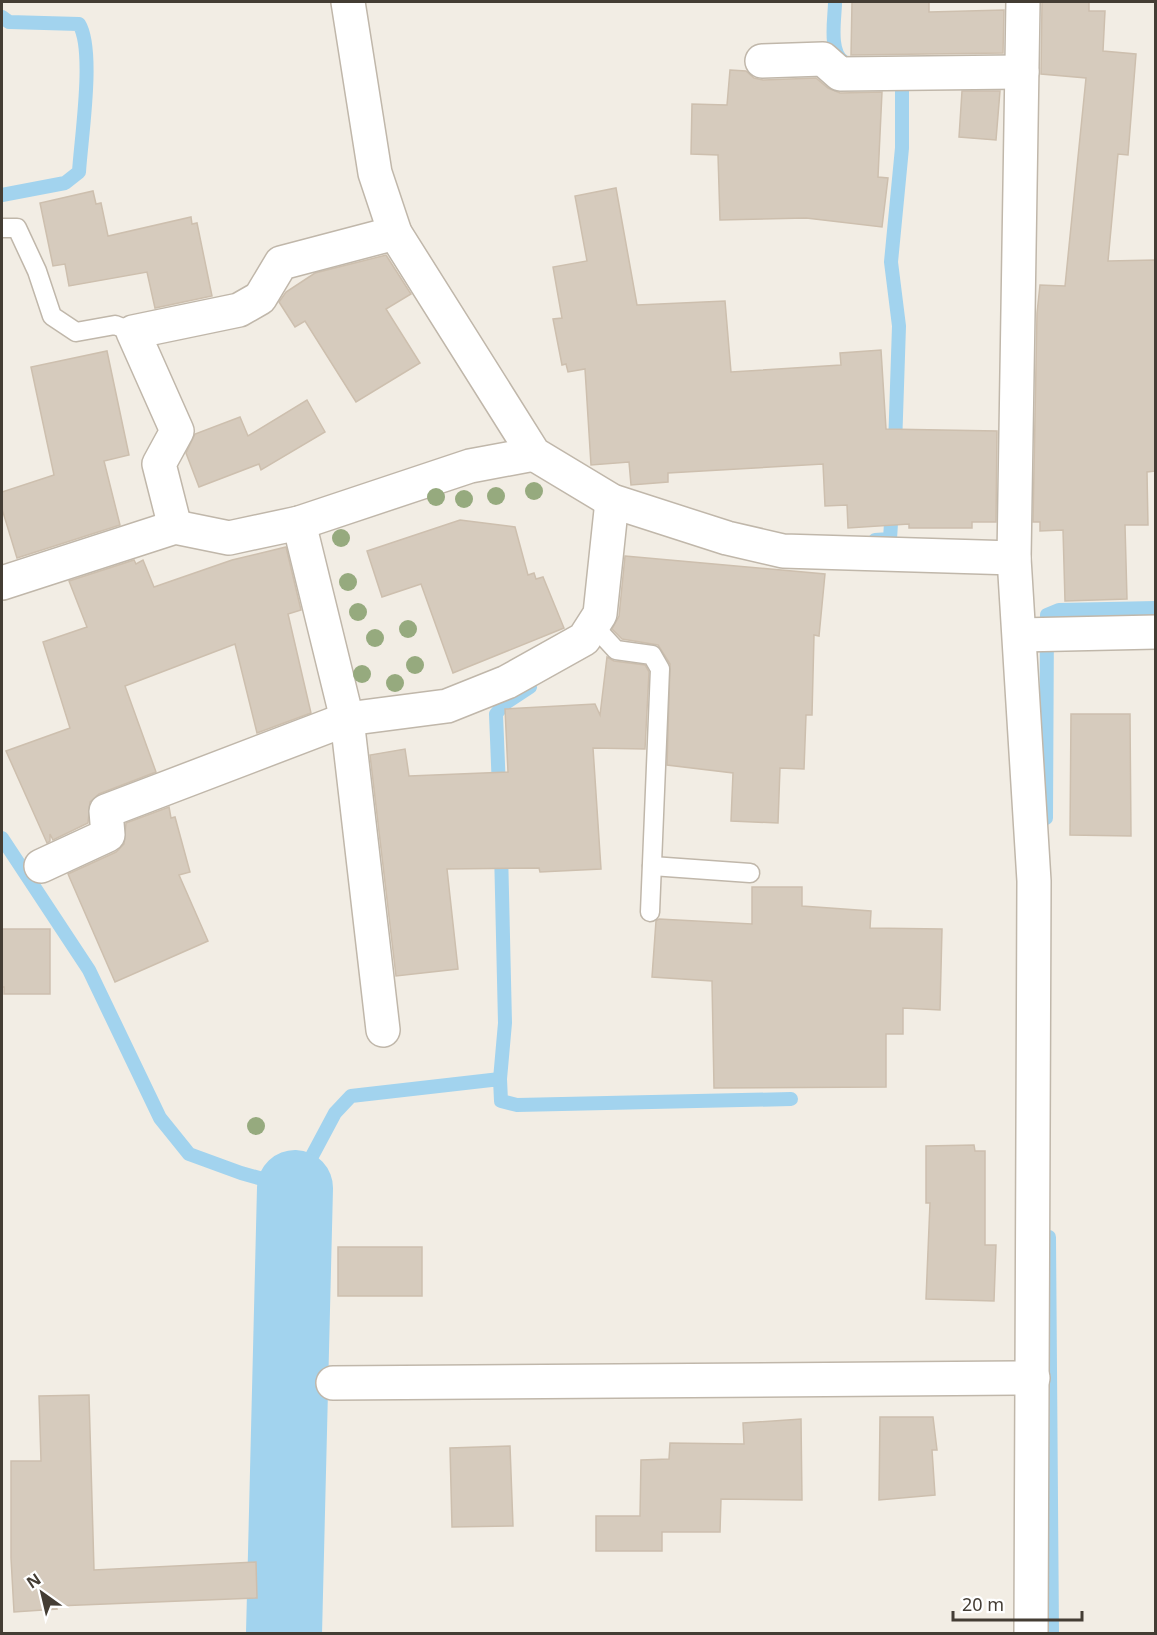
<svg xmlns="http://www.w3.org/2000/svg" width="1157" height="1635" font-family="'Noto Sans',sans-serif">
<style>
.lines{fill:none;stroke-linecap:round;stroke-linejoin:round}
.stream{stroke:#a2d3ee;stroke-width:14}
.river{stroke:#a2d3ee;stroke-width:76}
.building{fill:#d6cbbd;stroke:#cdbfae;stroke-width:1.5}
.lane-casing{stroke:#c0b7aa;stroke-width:21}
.street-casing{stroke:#c0b7aa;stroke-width:36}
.lane{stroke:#fff;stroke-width:18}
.street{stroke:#fff;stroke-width:33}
.tree{fill:#96aa7e}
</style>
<rect width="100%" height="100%" fill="#f2ede4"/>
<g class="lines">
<g class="stream">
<path d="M835 2C835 18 828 52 844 62"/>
<path d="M2 17 9 22 79 24C95 50 81 138 79 172L65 183 2 195"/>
<path d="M895 446 899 326 891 262 902 148V82L899 74"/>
<path d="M875 540 890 539 892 507"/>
<path d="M499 789 496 714 504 704 530 687"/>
<path d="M1046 818 1047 615 1059 610 1156 608"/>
<path d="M2 838 89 970 160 1118 189 1154 241 1173 295 1188 335 1113 351 1096 500 1079 501 1101 517 1105 791 1099"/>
<path d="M500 1079 505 1023 501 850"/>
<path d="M1049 1237 1052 1634"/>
</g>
<path class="river" d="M284 1634 295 1188"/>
</g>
<g class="building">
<path d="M852 2H929V12L1004 10 1003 53 851 55Z"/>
<path d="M1042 2H1089V11H1105L1103 51 1136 54 1128 155 1118 154 1108 261 1155 260V471L1147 472 1148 525H1125L1127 599 1065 601 1063 530 1040 531V522H1033L1037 313 1040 285 1065 286 1086 78 1041 74Z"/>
<path d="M730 70 746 71 754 78 763 80 816 78 828 88 840 93 882 92 878 177 888 178 882 227 806 218 720 220 718 155 691 154 692 104 727 105Z"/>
<path d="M962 91H1000L996 140 959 137Z"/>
<path d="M616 188 637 305 725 301 731 372 841 365 840 353 881 350 886 429 997 431 996 522H972V528H909V524L848 528 847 505 825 506 823 464 668 473V482L631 485 629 462 591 465 585 369 568 372 566 364 562 365 553 319 562 318 553 267 587 261 575 196Z"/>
<path d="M93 191 96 204 101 203 108 236 191 217 192 224 197 223 212 296 155 308 147 272 69 286 65 264 53 266 40 203Z"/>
<path d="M386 255 411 294 386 309 420 363 356 402 305 321 295 327 279 302 286 292 315 273Z"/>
<path d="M107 351 129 455 104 461 120 525 17 558 2 509V492L54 475 31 367Z"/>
<path d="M307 400 325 432 261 470 259 464 199 487 186 453 195 434 240 417 248 436Z"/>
<path d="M460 520 515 527 528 575 534 573 536 579 543 577 564 628 453 673 421 584 382 597 367 551Z"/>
<path d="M286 547 301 610 288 614 311 713 257 733 235 644 125 686 156 772 99 794 90 802 88 823 53 840 50 834V841L47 843 6 751 70 728 43 642 87 627 69 581 134 560 136 564 143 560 154 587 232 560Z"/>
<path d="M625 556 825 574 819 636 814 635 812 715H806L804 769 780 768 778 823 731 821 733 773 667 765 670 664 658 645 622 639 612 629 619 616Z"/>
<path d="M607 657 614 661 645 665 649 672 645 749 593 748 601 869 540 872 539 868 447 869 458 969 396 976 370 755 405 749 409 776 508 772 505 709 595 704 600 715Z"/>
<path d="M1071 714H1130L1131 836 1070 835Z"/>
<path d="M169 807 171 818 175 817 190 872 179 875 208 941 115 982 68 874 116 852 124 844 126 823Z"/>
<path d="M752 887H802V906L871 911 870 928 942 929 940 1010 903 1008V1034H886V1087L714 1088 712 981 652 977 656 921 659 919 752 924Z"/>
<path d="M2 929H50V994H4V987H2Z"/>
<path d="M974 1145 975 1151H985V1245H996L994 1301 926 1299 930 1203H926V1146Z"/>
<rect x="338" y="1247" width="84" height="49"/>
<path d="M89 1395 94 1570 256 1562 257 1598 56 1606 57 1609 14 1612 11 1558V1461H41L39 1396Z"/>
<path d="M880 1417H933L937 1450H932L935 1495 879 1500Z"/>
<path d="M801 1419 802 1500 721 1499 720 1532H662V1551H596V1516H640L641 1460 669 1459 670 1443 744 1444 743 1423Z"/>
<path d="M510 1446 513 1526 452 1527 450 1448Z"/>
</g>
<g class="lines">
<defs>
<g id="lane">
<path d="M2 228H17L37 271 52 316 76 332 115 325 133 332"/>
<path d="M593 625 616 650 652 655 660 669 650 912"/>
<path d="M652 866 750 873"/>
</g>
<g id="street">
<path d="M348 2 375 173 395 233 534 454 612 501 727 538 783 551 1014 558"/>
<path d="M1023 2 1014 558 1034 881 1031 1634"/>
<path d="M762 61 823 59 840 74 1022 72"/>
<path d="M299 523 347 719 383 1030"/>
<path d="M175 527 159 464 177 431 133 332 239 310 260 298 281 263 395 233"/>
<path d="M2 583 175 527 229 538 299 523 470 466 534 454"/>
<path d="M1020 635 1156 632"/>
<path d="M41 866 108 835 106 811 347 719 447 706 507 682 584 639 600 614 612 501"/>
<path d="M333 1383 1033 1378"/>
</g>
</defs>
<use href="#lane" class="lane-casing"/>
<use href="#street" class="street-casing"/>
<use href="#lane" class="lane"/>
<use href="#street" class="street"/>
</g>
<g class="tree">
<circle cx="534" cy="491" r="9"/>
<circle cx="496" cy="496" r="9"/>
<circle cx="436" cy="497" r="9"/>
<circle cx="464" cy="499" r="9"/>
<circle cx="341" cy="538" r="9"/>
<circle cx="348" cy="582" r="9"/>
<circle cx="358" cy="612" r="9"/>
<circle cx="408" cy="629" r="9"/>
<circle cx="375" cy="638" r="9"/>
<circle cx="415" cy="665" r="9"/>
<circle cx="362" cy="674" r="9"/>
<circle cx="395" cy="683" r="9"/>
<circle cx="256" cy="1126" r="9"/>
</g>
<rect width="1157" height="1635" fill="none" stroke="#443d34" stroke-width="6"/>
<g transform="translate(42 1593) rotate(326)" stroke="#ffffff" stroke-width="4.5" paint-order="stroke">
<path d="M0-4.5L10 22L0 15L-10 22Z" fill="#443d34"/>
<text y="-9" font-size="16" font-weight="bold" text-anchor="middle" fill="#443d34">N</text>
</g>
<path d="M953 1611v9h129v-9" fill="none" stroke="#443d34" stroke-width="3"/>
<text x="962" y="1611" font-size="18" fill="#443d34" stroke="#ffffff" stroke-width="4.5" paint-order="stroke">20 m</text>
</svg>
